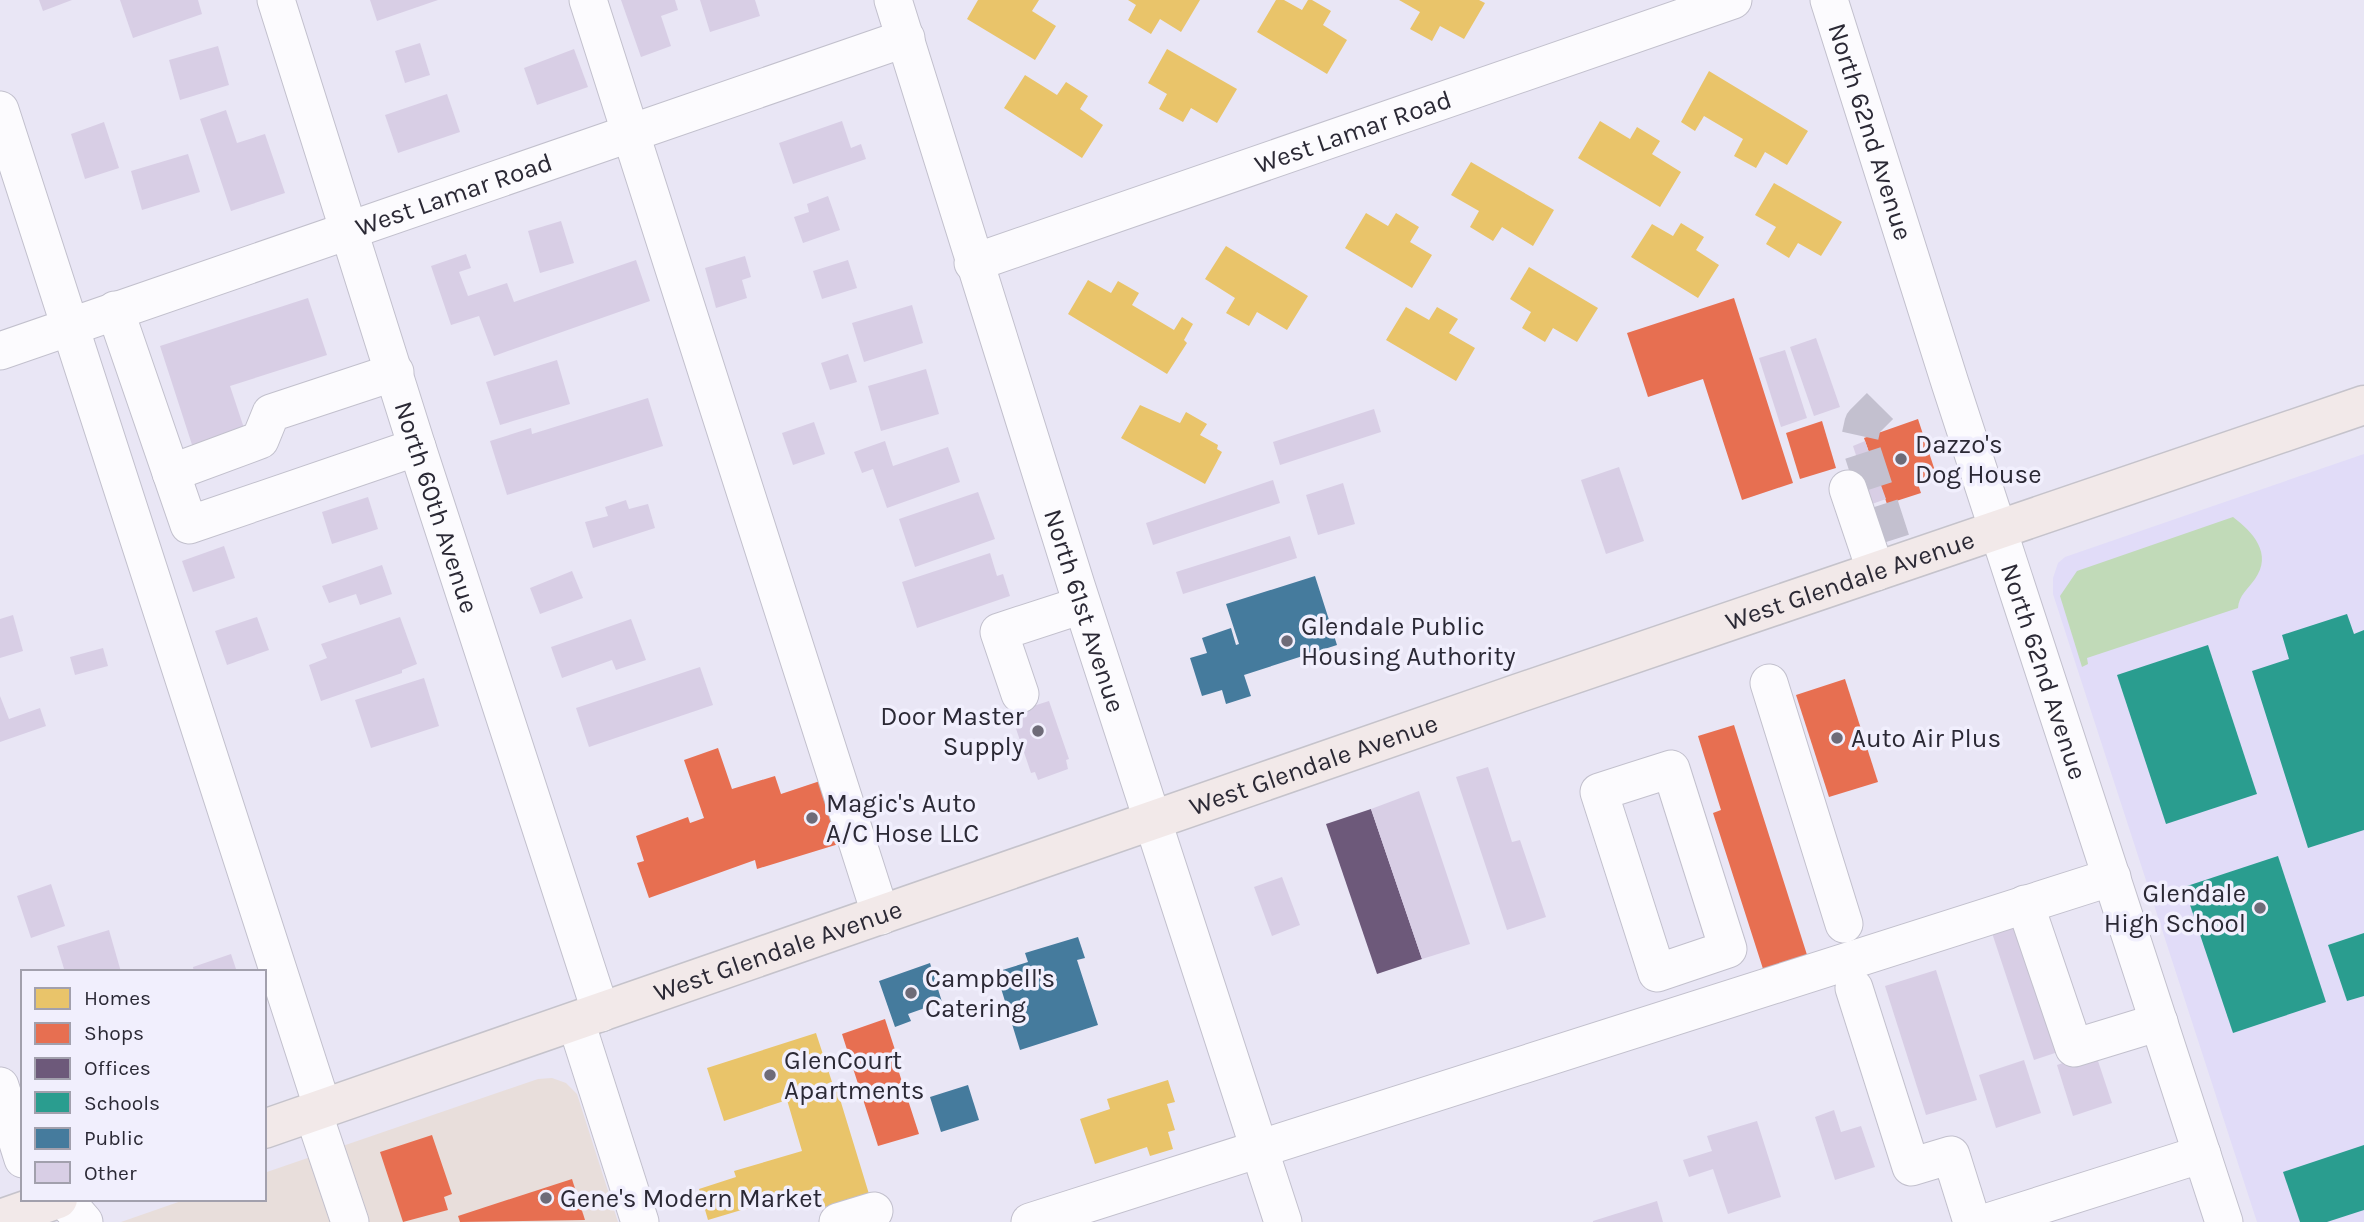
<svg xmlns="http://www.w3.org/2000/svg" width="2364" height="1222" font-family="Karla,sans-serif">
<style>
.commercial{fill:#e8dedb}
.built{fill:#e1dcf8}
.green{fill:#c1dab8}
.homes{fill:#e9c46a}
.shops{fill:#e76f51}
.offices{fill:#6d597a}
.schools{fill:#2a9d8f}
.public{fill:#457b9d}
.building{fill:#d8cee5}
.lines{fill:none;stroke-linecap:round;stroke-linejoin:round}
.minor-tunnel{stroke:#c3c0cf;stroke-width:37;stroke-dasharray:37 18;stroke-linecap:butt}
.minor-casing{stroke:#c2c0cd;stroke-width:39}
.major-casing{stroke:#c5c3cb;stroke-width:41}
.minor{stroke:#fcfbfe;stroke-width:37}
.major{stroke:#f2e9e9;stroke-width:38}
.poi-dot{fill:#6e6b78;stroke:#f1effd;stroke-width:2.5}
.labels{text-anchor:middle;stroke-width:7;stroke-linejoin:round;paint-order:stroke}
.street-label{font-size:26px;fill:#2b2935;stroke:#f1effd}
.poi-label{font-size:26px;fill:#2b2935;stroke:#f1effd;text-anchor:start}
</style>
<rect width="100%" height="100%" fill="#e9e6f5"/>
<path class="commercial" d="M552 1078 566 1083 577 1094 618 1222H121L187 1199H264V1173L538 1079Z"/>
<path class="built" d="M2364 454V1222H2257L2053 594V578L2058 563 2065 557Z"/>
<path class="green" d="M2233 517C2253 532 2273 554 2255 579 2248 589 2239 595 2238 608L2087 658 2088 664 2082 667 2060 596 2077 571Z"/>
<g class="homes">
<path d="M978 0H1039L1032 11 1056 26 1035 60 967 19Z"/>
<path d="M1128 0H1200L1181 32 1160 19 1151 34 1128 20 1136 5Z"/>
<path d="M1276 0H1284L1302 10 1308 0H1312L1331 11 1323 25 1347 40 1327 74 1257 32Z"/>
<path d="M1399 0H1479L1485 3 1464 39 1440 26 1432 41 1410 29 1420 12Z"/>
<path d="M1167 49 1237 89 1217 123 1191 108 1183 122 1159 109 1167 94 1148 83Z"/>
<path d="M1709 71 1808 131 1787 165 1765 152 1756 168 1734 156 1743 139 1704 116 1695 131 1681 122Z"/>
<path d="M1025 75 1057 95 1066 82 1088 96 1080 109 1103 125 1082 158 1004 108Z"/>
<path d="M1600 121 1630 139 1637 127 1660 141 1652 154 1681 172 1660 207 1578 158Z"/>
<path d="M1471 162 1554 210 1533 246 1502 227 1493 241 1470 227 1479 211 1451 195Z"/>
<path d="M1774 183 1842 222 1821 256 1798 243 1789 258 1766 244 1776 227 1755 215Z"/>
<path d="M1366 213 1388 226 1396 213 1419 227 1410 242 1432 255 1412 288 1345 248Z"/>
<path d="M1681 223 1704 237 1696 250 1719 265 1698 298 1631 257 1652 224 1673 236Z"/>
<path d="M1226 246 1308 296 1287 330 1257 312 1249 326 1226 313 1235 298 1205 279Z"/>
<path d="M1529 267 1598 308 1577 342 1553 328 1545 342 1522 328 1531 312 1510 299Z"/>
<path d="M1088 280 1111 293 1118 281 1139 293 1132 305 1174 330 1182 317 1193 324 1184 340 1187 343 1167 374 1068 314Z"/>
<path d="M1406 307 1429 320 1437 307 1458 319 1449 333 1475 348 1456 381 1386 340Z"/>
<path d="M1140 405 1180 423 1186 412 1207 424 1200 435 1218 445 1217 449 1222 452 1205 484 1121 438Z"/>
<path d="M816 1033 832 1082 808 1090 809 1094 836 1086 869 1194 825 1207 819 1187 708 1220 699 1189 736 1177 734 1171 802 1151 787 1100 724 1121 707 1068Z"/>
<path d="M1168 1080 1175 1102 1167 1104 1175 1130 1168 1132 1173 1149 1150 1156 1147 1147 1095 1164 1080 1119 1110 1109 1107 1099Z"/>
</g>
<g class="shops">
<path d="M1734 298 1793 483 1742 500 1703 379 1648 397 1627 333Z"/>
<path d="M1918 419 1937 477 1918 484 1921 493 1887 504 1864 438Z"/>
<path d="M1822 421 1836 468 1800 479 1786 433Z"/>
<path d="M1845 679 1878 782 1829 797 1796 695Z"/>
<path d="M1734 725 1808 958 1764 972 1713 813 1721 810 1698 736Z"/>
<path d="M718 748 732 789 775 776 781 794 823 780 842 843 757 869 755 860 649 898 637 863 644 861 636 836 688 817 690 823 704 818 684 760Z"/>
<path d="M885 1019 897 1056 894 1057 919 1134 878 1146 842 1034Z"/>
<path d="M432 1135 452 1194 444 1197 448 1210 403 1222 380 1152Z"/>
<path d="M572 1179 585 1220 460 1222 458 1216Z"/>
</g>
<path class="offices" d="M1371 809 1422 959 1377 974 1326 824Z"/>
<g class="schools">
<path d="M2347 614 2354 634 2364 630V830L2308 848 2252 671 2289 659 2282 635Z"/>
<path d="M2208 645 2257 794 2166 824 2117 675Z"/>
<path d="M2278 856 2326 1002 2233 1033 2184 887Z"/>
<path d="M2364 933V996L2347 1001 2328 945Z"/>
<path d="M2364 1145V1210L2327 1222H2300L2283 1172Z"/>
</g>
<g class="public">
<path d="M1315 576 1337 645 1244 675 1251 696 1226 704 1222 690 1202 696 1190 658 1207 653 1202 638 1231 628 1236 645 1239 644 1226 604Z"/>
<path d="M1078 937 1085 958 1077 960 1098 1025 1020 1050 996 972 1028 962 1025 953Z"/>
<path d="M930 963 942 1002 908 1014 911 1021 895 1027 879 981Z"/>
<path d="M968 1085 979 1120 941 1132 930 1097Z"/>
</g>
<g class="building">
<path d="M39 0H72L43 11Z"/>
<path d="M120 0H198L202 14 133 38Z"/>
<path d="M370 0H438L377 21Z"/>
<path d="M621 0H675L678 10 661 16 671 46 641 57Z"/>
<path d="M700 0H755L760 16 710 32Z"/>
<path d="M420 43 430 75 405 83 395 51Z"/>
<path d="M218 46 229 85 180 100 169 60Z"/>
<path d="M574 49 588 87 537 105 524 68Z"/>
<path d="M447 94 460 132 398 153 385 115Z"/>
<path d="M226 110 237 143 265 134 285 193 231 211 200 119Z"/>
<path d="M842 121 851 148 861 144 866 159 793 184 779 143Z"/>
<path d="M104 122 119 168 85 179 71 134Z"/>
<path d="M188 154 200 192 142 210 131 171Z"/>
<path d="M828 196 840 230 803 243 794 217 809 212 807 204Z"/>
<path d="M561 221 574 263 540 273 528 231Z"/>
<path d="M466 254 471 268 459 272 468 296 507 283 514 302 636 260 650 301 494 356 479 316 451 325 431 266Z"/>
<path d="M745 256 751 277 742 280 747 298 716 308 705 268Z"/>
<path d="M848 260 857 288 822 299 813 271Z"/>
<path d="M308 298 327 355 230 386 247 437 195 454 160 346Z"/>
<path d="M912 305 923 343 864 362 852 323Z"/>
<path d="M1816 338 1840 407 1814 416 1790 347Z"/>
<path d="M1785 350 1807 418 1781 427 1759 358Z"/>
<path d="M848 354 857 382 830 390 821 363Z"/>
<path d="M557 360 570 404 500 425 486 382Z"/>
<path d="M926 369 939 414 881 431 868 386Z"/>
<path d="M648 398 663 446 507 495 490 441 531 428 532 434Z"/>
<path d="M1374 409 1381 432 1280 465 1273 442Z"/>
<path d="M814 422 825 454 793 465 782 433Z"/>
<path d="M885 441 893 466 948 447 960 482 887 508 873 469 862 473 854 452Z"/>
<path d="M1865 441 1886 499 1872 504 1853 446Z"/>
<path d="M1619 467 1644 541 1606 554 1581 480Z"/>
<path d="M1273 480 1280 503 1153 545 1146 523Z"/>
<path d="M1343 483 1355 524 1318 535 1306 495Z"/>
<path d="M978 492 995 539 915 567 899 519Z"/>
<path d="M368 497 378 529 332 544 322 512Z"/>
<path d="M626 500 629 509 648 504 655 528 593 548 585 522 608 516 605 507Z"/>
<path d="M1290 536 1297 558 1183 594 1176 572Z"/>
<path d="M224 546 235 578 193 592 182 561Z"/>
<path d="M990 553 997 576 1003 574 1010 596 917 628 902 582Z"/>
<path d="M382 565 392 594 360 605 356 594 329 603 322 586Z"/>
<path d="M572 571 583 598 540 614 530 588Z"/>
<path d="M13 615 23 651 0 658V619Z"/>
<path d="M257 617 269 650 227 665 215 631Z"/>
<path d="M400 617 417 664 402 670V673L321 701 309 665 327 658 321 644Z"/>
<path d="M631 619 646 660 616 670 612 660 562 678 551 647Z"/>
<path d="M103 648 108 666 75 675 70 657Z"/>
<path d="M700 667 713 705 589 747 576 708Z"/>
<path d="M424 678 439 726 371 748 355 700Z"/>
<path d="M0 696 9 719 40 708 46 726 0 742Z"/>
<path d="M1049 701 1069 759 1066 760 1068 769 1038 780 1035 772 1031 773 1008 705 1030 707Z"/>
<path d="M1488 767 1512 842 1520 840 1546 917 1507 930 1456 777Z"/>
<path d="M1419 791 1470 944 1422 959 1371 809Z"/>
<path d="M1282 877 1300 925 1272 936 1254 887Z"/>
<path d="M51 884 65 926 31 938 17 896Z"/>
<path d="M2019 925 2061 1051 2034 1060 1992 933Z"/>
<path d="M109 930 121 972H65L57 946Z"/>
<path d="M231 954 237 972H194L193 967Z"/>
<path d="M1936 970 1977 1100 1926 1115 1885 986Z"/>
<path d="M2095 1052 2112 1103 2073 1116 2057 1065Z"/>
<path d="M2024 1060 2041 1113 1996 1128 1979 1075Z"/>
<path d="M1834 1110 1841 1132 1861 1126 1875 1167 1835 1180 1815 1117Z"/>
<path d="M1757 1121 1781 1197 1728 1214 1713 1169 1689 1177 1683 1160 1712 1151 1707 1136Z"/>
<path d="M1657 1201 1663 1222H1593V1221Z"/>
</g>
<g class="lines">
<path class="minor-tunnel" d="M1880 406 1863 423 1859 441 1899 564"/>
<defs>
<g id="minor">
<path id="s1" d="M276 0 417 447 601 1013"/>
<path d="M588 0 881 916"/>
<path id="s2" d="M893 0 1076 585 1283 1222"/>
<path id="s3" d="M1829 0 1950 383 2224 1222"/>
<path d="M0 110 323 1109"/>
<path id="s4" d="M973 263 1733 0"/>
<path d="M115 310 189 525 417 447"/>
<path id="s5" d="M0 351 906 38"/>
<path d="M171 473 260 440 271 413 395 372"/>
<path d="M1848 489 1876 572"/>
<path d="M1769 683 1844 924"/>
<path d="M1020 694 999 632 1082 605"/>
<path d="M1671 769 1728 949 1657 973 1599 792Z"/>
<path d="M2025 904 2074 1048 2159 1022"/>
<path d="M1854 988 1911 1167 1951 1155 1972 1222"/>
<path d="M576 1022 640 1222"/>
<path d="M0 1086 23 1159"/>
<path d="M313 1112 350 1222"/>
<path d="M64 1199 84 1222"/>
<path d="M838 1222 874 1211"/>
<path d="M1030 1222 2112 877"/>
<path d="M1988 1222 2202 1154"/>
</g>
<g id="major">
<path id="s6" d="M264 1129 1519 693 2364 405"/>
<path d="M0 1219 58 1199"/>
</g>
</defs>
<use href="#minor" class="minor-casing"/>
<use href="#major" class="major-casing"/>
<use href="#minor" class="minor"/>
<use href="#major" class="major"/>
</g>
<g class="poi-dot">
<circle cx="1901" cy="459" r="7"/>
<circle cx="1287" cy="641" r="7"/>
<circle cx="1038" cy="731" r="7"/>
<circle cx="1837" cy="738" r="7"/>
<circle cx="812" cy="818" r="7"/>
<circle cx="2260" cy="908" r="7"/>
<circle cx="911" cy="993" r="7"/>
<circle cx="770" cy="1075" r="7"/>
<circle cx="546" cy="1198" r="7"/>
</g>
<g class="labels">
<g class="street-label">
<text dy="9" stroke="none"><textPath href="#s4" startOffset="402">West Lamar Road</textPath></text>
<text dy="9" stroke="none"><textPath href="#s3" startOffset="138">North 62nd Avenue</textPath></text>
<text dy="9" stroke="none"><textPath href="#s5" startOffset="480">West Lamar Road</textPath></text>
<text dy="9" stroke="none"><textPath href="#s1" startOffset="532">North 60th Avenue</textPath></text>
<text dy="9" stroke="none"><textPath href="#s6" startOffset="1678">West Glendale Avenue</textPath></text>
<text dy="9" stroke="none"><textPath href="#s2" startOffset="640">North 61st Avenue</textPath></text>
<text dy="9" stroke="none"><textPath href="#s3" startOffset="705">North 62nd Avenue</textPath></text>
<text dy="9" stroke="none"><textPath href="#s6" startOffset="1111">West Glendale Avenue</textPath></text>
<text dy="9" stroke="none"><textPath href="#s6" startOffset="544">West Glendale Avenue</textPath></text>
</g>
<g class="poi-label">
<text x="1915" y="453">Dazzo's<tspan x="1915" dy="30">Dog House</tspan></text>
<text x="1301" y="635">Glendale Public<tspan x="1301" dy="30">Housing Authority</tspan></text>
<text x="1024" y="725" text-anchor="end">Door Master<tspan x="1024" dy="30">Supply</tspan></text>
<text x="1851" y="747">Auto Air Plus</text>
<text x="826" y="812">Magic's Auto<tspan x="826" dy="30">A/C Hose LLC</tspan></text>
<text x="2246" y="902" text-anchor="end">Glendale<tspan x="2246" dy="30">High School</tspan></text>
<text x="925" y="987">Campbell's<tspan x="925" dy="30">Catering</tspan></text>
<text x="784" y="1069">GlenCourt<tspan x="784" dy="30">Apartments</tspan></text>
<text x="560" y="1207">Gene's Modern Market</text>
</g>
</g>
<rect x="21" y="970" width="245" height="231" fill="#f1effd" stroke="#a2a0ad" stroke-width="2"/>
<rect x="35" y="988" width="35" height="21" fill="#e9c46a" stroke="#a2a0ad" stroke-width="2"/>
<text x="84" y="1005" font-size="21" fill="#2b2935">Homes</text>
<rect x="35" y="1023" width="35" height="21" fill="#e76f51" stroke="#a2a0ad" stroke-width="2"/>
<text x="84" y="1040" font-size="21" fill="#2b2935">Shops</text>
<rect x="35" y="1058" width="35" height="21" fill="#6d597a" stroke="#a2a0ad" stroke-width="2"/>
<text x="84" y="1075" font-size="21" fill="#2b2935">Offices</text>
<rect x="35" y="1092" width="35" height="21" fill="#2a9d8f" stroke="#a2a0ad" stroke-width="2"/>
<text x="84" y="1110" font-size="21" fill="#2b2935">Schools</text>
<rect x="35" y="1128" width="35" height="21" fill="#457b9d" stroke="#a2a0ad" stroke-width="2"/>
<text x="84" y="1145" font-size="21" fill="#2b2935">Public</text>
<rect x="35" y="1162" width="35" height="21" fill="#d8cee5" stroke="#a2a0ad" stroke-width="2"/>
<text x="84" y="1180" font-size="21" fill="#2b2935">Other</text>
</svg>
